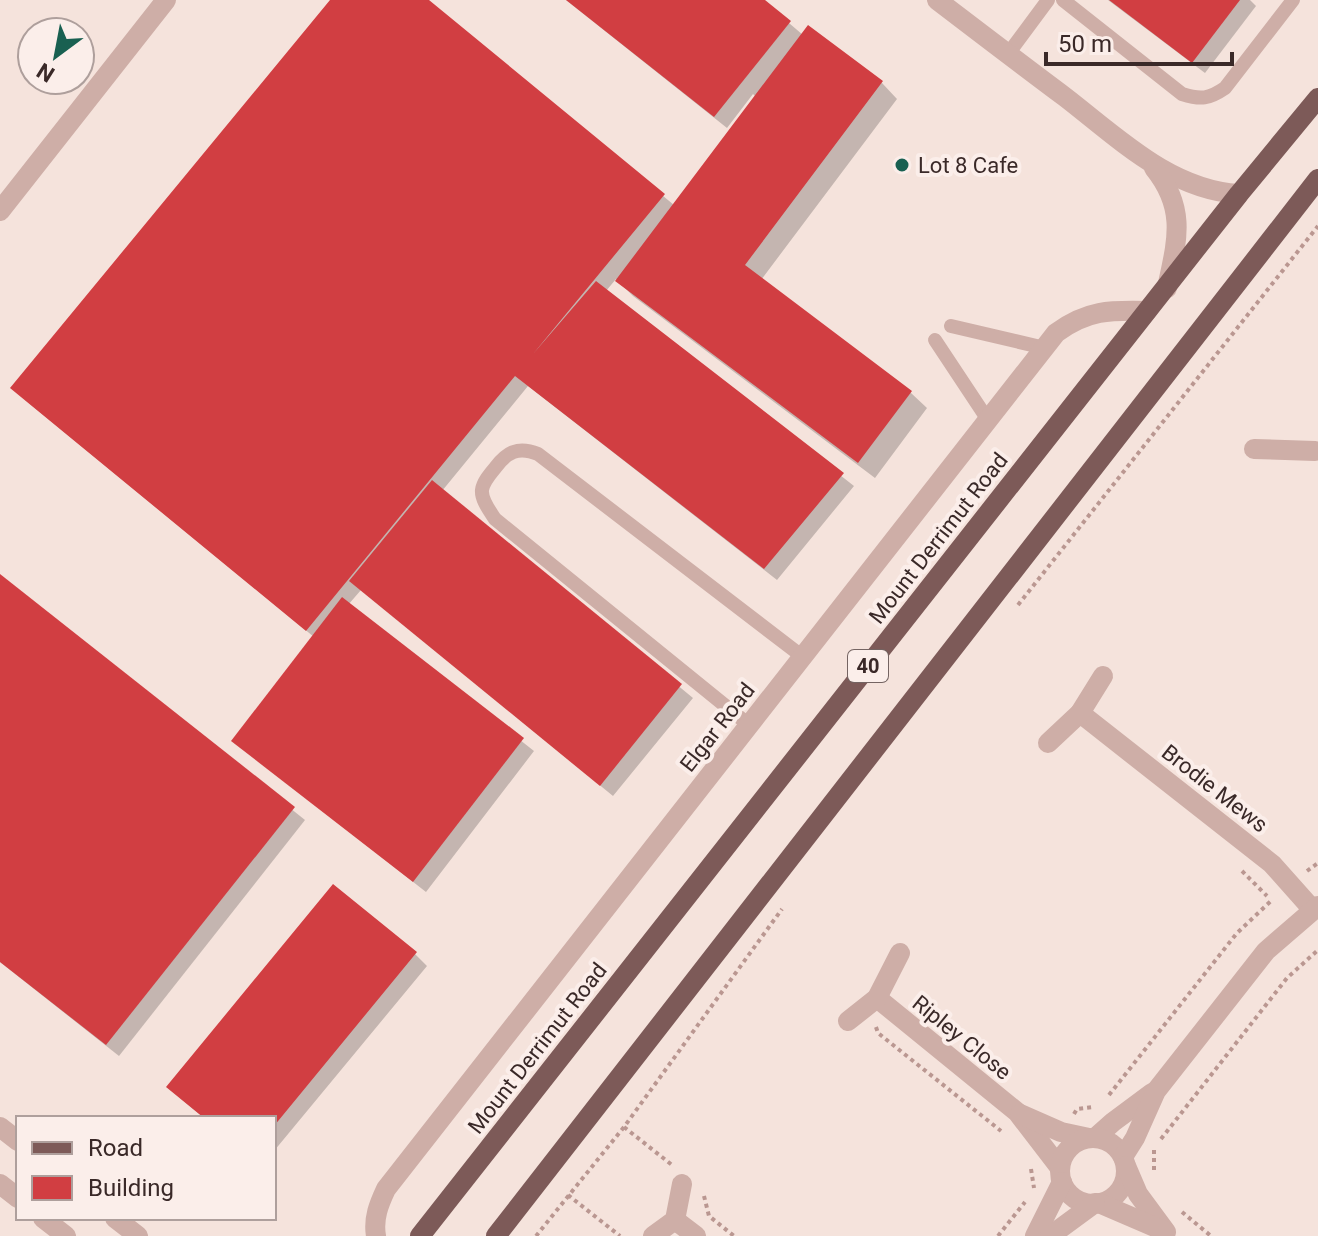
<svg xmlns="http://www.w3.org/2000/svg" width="1318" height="1236" font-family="Roboto,sans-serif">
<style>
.shadow{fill:#0003}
.building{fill:#d13e42}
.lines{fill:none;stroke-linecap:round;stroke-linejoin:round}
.path{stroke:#ba9791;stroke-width:4;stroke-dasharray:4 4;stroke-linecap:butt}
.lane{stroke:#ceaea7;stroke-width:14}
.street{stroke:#ceaea7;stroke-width:20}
.primary{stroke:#7d5a58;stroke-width:20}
.poi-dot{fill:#196051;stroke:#fbeeea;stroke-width:3}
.labels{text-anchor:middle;stroke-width:8;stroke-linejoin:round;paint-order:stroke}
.shield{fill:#fbeeea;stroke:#746462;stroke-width:2}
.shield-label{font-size:20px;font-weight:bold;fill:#3a2928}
.poi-label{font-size:22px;fill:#3a2928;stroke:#fbeeea;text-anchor:start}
.street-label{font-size:22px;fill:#3a2928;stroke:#fbeeea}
</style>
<rect width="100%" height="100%" fill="#f5e3dc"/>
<g class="shadow">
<path d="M332 0H426L674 205 756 97 753 94 727 128 566 0H762L803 35 808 27 882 83 897 99 761 280 911 393 927 408 875 478 633 296 616 279 606 291 854 486 777 580 528 386 442 491 693 698 613 796 361 590 348 605 534 751 426 892 233 741 314 637 25 400Z"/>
<path d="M1108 0H1250L1256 6 1205 73Z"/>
<path d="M0 577 305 820 119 1056 0 962Z"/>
<path d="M415 954 427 966 274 1151V1118H204L180 1098Z"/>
</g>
<g class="building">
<path d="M330 0H429L665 194 533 354 596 281 844 473 764 569 515 376 306 631 10 388Z"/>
<path d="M566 0H765L791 21 714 117Z"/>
<path d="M1109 0H1240L1192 63Z"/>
<path d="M808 25 883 81 745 265 912 391 858 463 615 281Z"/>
<path d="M432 480 682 684 600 786 349 581Z"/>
<path d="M0 574 295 807 106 1045 0 962Z"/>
<path d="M342 597 524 738 413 882 231 741Z"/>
<path d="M333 884 417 952 274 1126V1118H204L166 1087Z"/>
</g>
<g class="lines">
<g class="path">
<path d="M1018 605 1318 226"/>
<path d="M1242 871 1267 896"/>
<path d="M1307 871 1318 863"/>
<path d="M876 1027 878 1033 1001 1131"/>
<path d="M1109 1095 1237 933 1273 899"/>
<path d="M1074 1114 1077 1109 1094 1107"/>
<path d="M624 1127 672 1165"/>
<path d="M1161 1139 1287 978 1318 950"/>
<path d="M1154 1150V1174"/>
<path d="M1031 1169 1034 1188"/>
<path d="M568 1195 620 1236"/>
<path d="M704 1196 709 1216 734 1236"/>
<path d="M1182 1212 1211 1236"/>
<path d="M536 1236 624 1127 782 909"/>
<path d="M998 1236 1025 1202"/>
</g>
<g class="lane">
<path d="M1063 0 1182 94C1201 100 1209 99 1225 88L1293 0"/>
<path d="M1008 54 1048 0"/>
<path d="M951 326 1045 348"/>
<path d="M935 340 988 420"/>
<path d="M749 725 495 519C490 511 481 500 482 490 483 482 490 474 495 468 507 452 518 446 538 454L803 657"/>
</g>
<g class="street">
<path d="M937 0C979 32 1022 65 1065 97 1117 137 1170 190 1239 194"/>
<path d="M1154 168C1187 209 1177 241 1167 288"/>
<path d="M0 211 166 0"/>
<path d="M1254 449 1315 451"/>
<path d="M1080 713 1272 864 1313 910"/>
<path d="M1048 743 1080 713 1103 676"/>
<path d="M877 998 1017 1112 1060 1168"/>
<path d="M848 1021 877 998 900 953"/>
<path d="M1020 1114 1061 1132 1089 1138"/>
<path d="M0 1127 18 1141"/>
<path d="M1095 1138 1113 1122 1152 1093"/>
<circle cx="1093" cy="1171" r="33"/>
<path d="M1123 1157 1135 1138 1156 1091 1266 951 1318 906"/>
<path d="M1126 1166 1138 1194 1166 1232"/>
<path d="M0 1184 18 1198"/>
<path d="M1099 1203 1164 1231"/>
<path d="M43 1218 66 1236"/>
<path d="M115 1218 138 1236"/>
<path d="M675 1220 696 1236"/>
<path d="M376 1236C373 1218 379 1204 386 1189L1056 333C1087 310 1110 310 1147 311"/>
<path d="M653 1236 675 1220 682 1184"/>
<path d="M1035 1236 1062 1182"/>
<path d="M1050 1236 1095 1203"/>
</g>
<g class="primary">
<path d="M420 1236 1239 194 1318 98"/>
<path d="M496 1236 1318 179"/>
</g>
</g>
<circle class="poi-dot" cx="902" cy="165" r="8"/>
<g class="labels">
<rect class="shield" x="848" y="650" width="40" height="32" rx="6"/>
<g class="shield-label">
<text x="868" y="673">40</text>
</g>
<g class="poi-label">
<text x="918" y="173">Lot 8 Cafe</text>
</g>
<g class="street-label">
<text transform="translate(938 538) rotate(-52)" y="8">Mount Derrimut Road</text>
<text transform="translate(717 727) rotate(-52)" y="8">Elgar Road</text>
<text transform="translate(1215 788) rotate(38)" y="8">Brodie Mews</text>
<text transform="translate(962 1037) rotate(39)" y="8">Ripley Close</text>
<text transform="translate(537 1048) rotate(-52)" y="8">Mount Derrimut Road</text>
</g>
</g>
<rect x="16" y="1116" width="260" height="104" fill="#fbeeea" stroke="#ae9f9c" stroke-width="2"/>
<rect x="32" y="1142" width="40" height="12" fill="#7d5a58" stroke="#ae9f9c" stroke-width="2"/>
<text x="88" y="1156" font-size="24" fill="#3a2928">Road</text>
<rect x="32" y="1176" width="40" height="24" fill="#d13e42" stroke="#ae9f9c" stroke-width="2"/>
<text x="88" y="1196" font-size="24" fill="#3a2928">Building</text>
<g transform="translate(56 56) rotate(212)"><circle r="38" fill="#fbeeea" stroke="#ae9f9c" stroke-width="2"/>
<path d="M0-6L14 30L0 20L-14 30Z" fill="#196051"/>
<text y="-12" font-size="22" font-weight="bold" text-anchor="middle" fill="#3a2928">N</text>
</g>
<path d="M1046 52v12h186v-12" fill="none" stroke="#3a2928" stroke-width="4"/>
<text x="1058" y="52" font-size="24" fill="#3a2928" stroke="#fbeeea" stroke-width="6" paint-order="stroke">50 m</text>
</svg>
